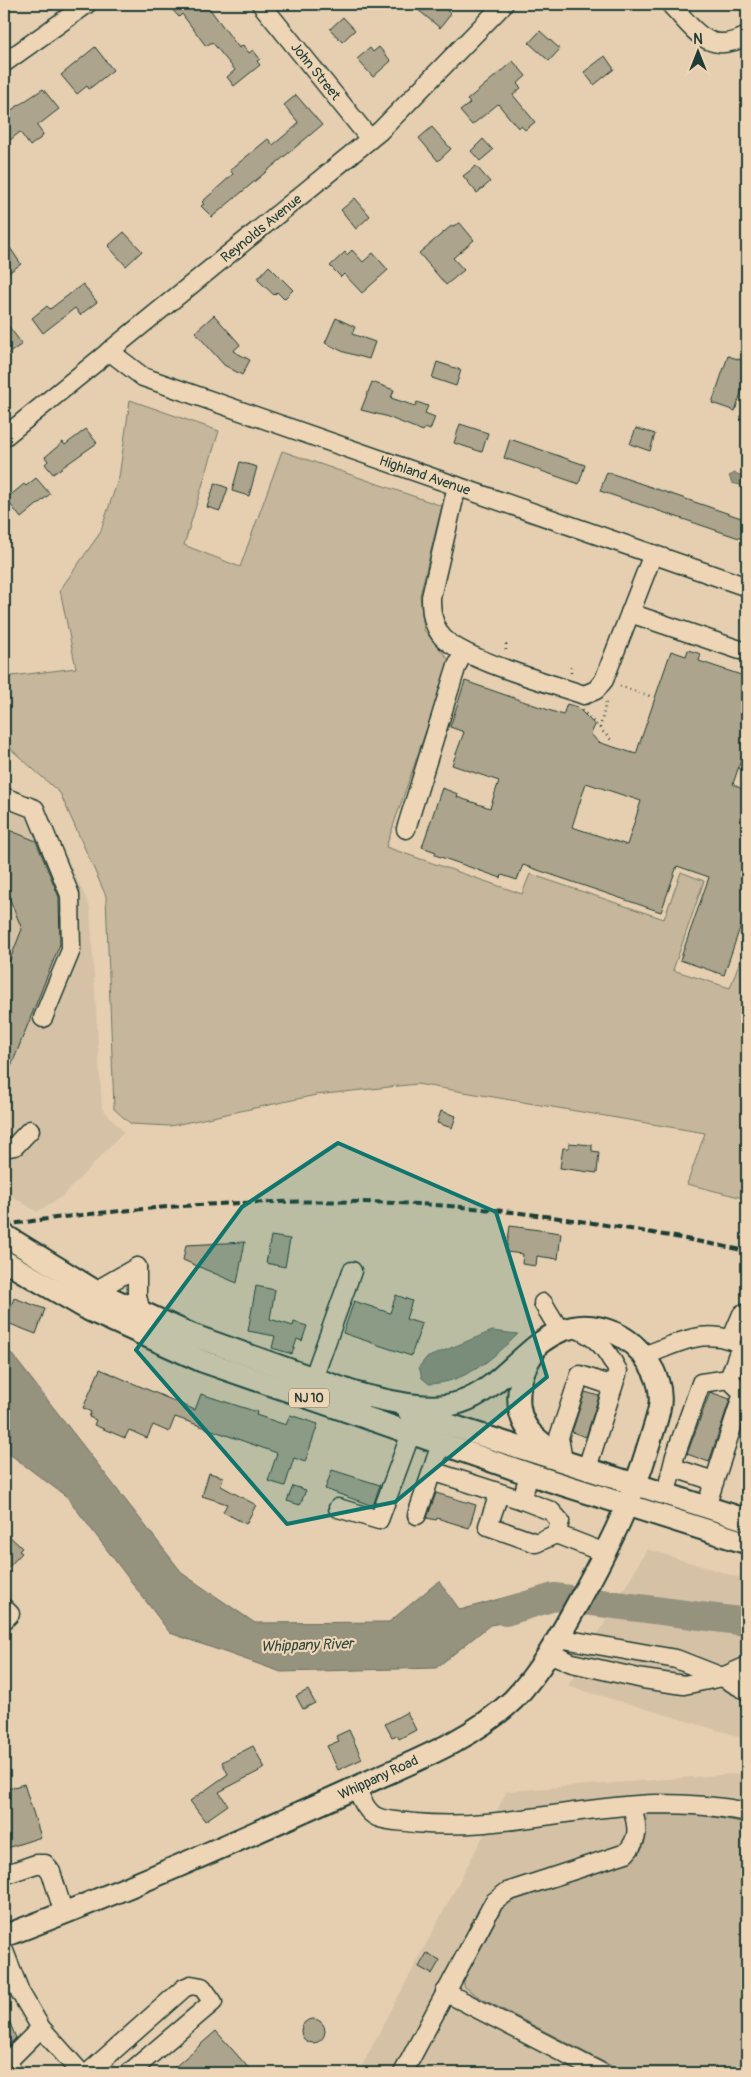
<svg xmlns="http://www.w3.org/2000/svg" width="751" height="2077" font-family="Pangolin,sans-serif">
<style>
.built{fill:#d5c2a6}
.green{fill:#c5b69c;stroke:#727a68}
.water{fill:#95927e;stroke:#667060}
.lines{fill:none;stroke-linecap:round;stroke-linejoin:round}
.river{stroke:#95927e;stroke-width:28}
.building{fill:#aca48c;stroke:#1f3d34;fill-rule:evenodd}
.minor-casing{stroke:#1f3d34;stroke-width:21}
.major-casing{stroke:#1f3d34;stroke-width:25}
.path{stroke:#1f3d34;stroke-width:2.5;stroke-dasharray:1 4;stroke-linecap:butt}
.minor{stroke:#eed5b6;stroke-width:18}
.major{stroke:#eed5b6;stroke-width:21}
.rail{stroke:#1f3d34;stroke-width:4;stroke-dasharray:8 4;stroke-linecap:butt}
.marked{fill:#0f766e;fill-opacity:0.2;stroke:#0f766e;stroke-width:4;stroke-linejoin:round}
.labels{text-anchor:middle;stroke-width:4.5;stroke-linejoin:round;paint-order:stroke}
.shield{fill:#eed5b6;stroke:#5d6b5b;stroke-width:1}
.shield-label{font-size:12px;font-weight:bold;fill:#1f3d34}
.street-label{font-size:14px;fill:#1f3d34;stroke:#eed5b6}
.water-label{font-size:15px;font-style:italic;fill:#314a3f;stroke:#eed5b6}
</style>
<rect width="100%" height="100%" fill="#e6cfb1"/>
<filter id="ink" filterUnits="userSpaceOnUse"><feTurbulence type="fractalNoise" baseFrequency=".02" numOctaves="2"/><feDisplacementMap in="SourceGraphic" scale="10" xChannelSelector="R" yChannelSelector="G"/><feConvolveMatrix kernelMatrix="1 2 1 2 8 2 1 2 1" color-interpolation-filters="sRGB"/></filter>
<g filter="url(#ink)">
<g class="built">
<path d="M4 790 44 808 90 907 102 1108 124 1132 63 1196 37 1212 4 1191Z"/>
<path d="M647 1549 747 1580V1739L568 1686Z"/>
<path d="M747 1773V2073H358L507 1791Z"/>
</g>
<g class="green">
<path d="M130 400 219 431 184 545 240 567 282 451 442 506 420 595 424 630 450 661 386 847 522 894 530 874 664 919 681 872 704 881 673 970 730 988 747 941V1199L687 1184 705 1133 417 1084 316 1095 170 1126 131 1124 114 1109 106 896 60 793 4 743V677L76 668 60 590 100 533 119 477Z"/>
<path d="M649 1814H696L747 1823V2073H625L477 1996 464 1986V1980L503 1907 515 1900 630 1861C636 1856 643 1850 645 1842 648 1832 643 1824 649 1814Z"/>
</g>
<g class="water">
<path d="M735 473 747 478V487L732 483 729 476Z"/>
<path d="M492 1331 518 1334C494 1358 465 1383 429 1384L422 1378 419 1367 426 1358Z"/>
<path d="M4 1344 183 1574 255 1623 389 1622 439 1581 460 1610 549 1585 531 1618 490 1625 436 1668 281 1672 170 1633 67 1497 4 1450Z"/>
</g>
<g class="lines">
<path class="river" d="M505 1612 554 1597 747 1622"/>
</g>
<g class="building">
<path d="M167 4H206L239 48 243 45 249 53 253 50 260 59 257 61 260 65 234 86 227 77 235 70 212 42 206 46 182 14 179 17Z"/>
<path d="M411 4H439L451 14 440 28Z"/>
<path d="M343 17 355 30 342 42 330 29Z"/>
<path d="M540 31 560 49 549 61 529 43Z"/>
<path d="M95 47 113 70 89 89 87 86 77 94 61 75Z"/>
<path d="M379 47 391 61 373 77 357 59 370 48 373 52Z"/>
<path d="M605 56 614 69 594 85 584 72Z"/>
<path d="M513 61 526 76 517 84 521 88 513 95 535 122 525 130 521 126 518 128 498 104 472 125 460 111 470 103 467 100Z"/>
<path d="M43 89 59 109 37 126 43 134 42 137 30 146 20 132 4 145V115Z"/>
<path d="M296 95 322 125 212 217 201 206 204 204 202 202 233 174 230 170 268 139 273 145 296 126 298 122 284 105Z"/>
<path d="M432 127 451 149 438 161 419 138Z"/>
<path d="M483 139 493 150 480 161 471 151Z"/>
<path d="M476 166 490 182 477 193 463 176Z"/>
<path d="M355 198 370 216 356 229 341 210Z"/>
<path d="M460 223 474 240 453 258 464 270 446 285 419 253 450 227Z"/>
<path d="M124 232 142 251 126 266 108 246Z"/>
<path d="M4 239 21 264 4 276Z"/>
<path d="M352 250 363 262 373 253 388 270 362 293 344 274 341 277 330 266 345 252 347 255Z"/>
<path d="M269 266 293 290 284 299 277 292 274 295 259 281 258 278Z"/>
<path d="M83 284 97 302 80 315 75 308 43 333 32 318 47 306 50 309Z"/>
<path d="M214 315 238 342 240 345 233 351 250 360 242 375 224 365 195 332Z"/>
<path d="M336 318 355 327 352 334 375 342 369 359 344 352 325 343Z"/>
<path d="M4 320 22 344 8 354 4 348Z"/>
<path d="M728 356 747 362V375L735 411 712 403Z"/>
<path d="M437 362 461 370 456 386 432 378Z"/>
<path d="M372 382 394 390 391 398 415 406 417 402 428 406 425 413 435 417 430 430 425 428 423 431 385 416 361 410Z"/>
<path d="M460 424 488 433 482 452 454 443Z"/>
<path d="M636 428 655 434 650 451 630 444Z"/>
<path d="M86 429 97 443 53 474 45 464 48 461 45 457 63 442 65 445Z"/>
<path d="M510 439 585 465 579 484 504 458Z"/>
<path d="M240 462 257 467 249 496 232 491Z"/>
<path d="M607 472 747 520 742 539 600 491Z"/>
<path d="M36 478 50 494 21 518 6 499 24 484 26 486Z"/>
<path d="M215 483 228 488 220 511 207 507Z"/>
<path d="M688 650 701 654 699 661 747 677V742L733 784 747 792V907L724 975 680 960 709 877 677 866 661 912 523 865 517 880 502 875 501 878 435 855 436 852 422 847 442 788 458 794 457 797 490 808 499 781 452 765 464 732 450 727 465 681 563 715 567 704 577 707 595 725 591 734 598 742 636 754 671 651 686 656ZM586 783 641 801 627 845 572 827Z"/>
<path d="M4 828 36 841 59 897 60 944 4 1084V975L22 929 4 885Z"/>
<path d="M441 1111 456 1116 452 1128 437 1123Z"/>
<path d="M569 1143 592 1145V1151L599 1152 597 1173 560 1168 563 1148H569Z"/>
<path d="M510 1226 561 1233 558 1259 537 1256 536 1266 522 1264 523 1254 506 1252Z"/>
<path d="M271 1236 290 1239 285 1267 266 1263Z"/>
<path d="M245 1242 237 1283 183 1260 186 1245Z"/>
<path d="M256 1286 275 1290 270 1319 293 1326 294 1322 307 1326 302 1341 297 1339 292 1354 272 1348 275 1336 248 1331Z"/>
<path d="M396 1295 412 1301 406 1319 422 1324 411 1356 343 1333 354 1301 390 1313Z"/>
<path d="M14 1298 45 1309 36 1334 5 1322Z"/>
<path d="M100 1369 195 1410 201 1394 257 1412 256 1415 286 1425 290 1415 318 1424 305 1462 294 1458 285 1486 268 1481 277 1453 175 1417 169 1432 153 1425 147 1438 129 1430 125 1438 94 1425 96 1420 89 1417 91 1412 83 1408Z"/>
<path d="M585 1392 599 1396 586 1437 572 1432Z"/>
<path d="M710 1392 730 1399 709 1462 687 1454Z"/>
<path d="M332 1470 380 1485 373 1506 325 1489Z"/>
<path d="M209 1473 223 1477 221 1486 256 1505 246 1524 223 1512 227 1504 202 1496Z"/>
<path d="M293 1486 306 1490 300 1505 287 1501Z"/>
<path d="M436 1493 476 1505 469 1528 437 1518 436 1520 427 1518Z"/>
<path d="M4 1531 22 1548 19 1551 22 1553 4 1572Z"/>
<path d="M308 1690 315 1703 303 1709 296 1696Z"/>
<path d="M407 1712 416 1730 399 1739 397 1735 392 1737 385 1724Z"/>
<path d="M349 1730 362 1759 338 1770 327 1746 339 1741 336 1736Z"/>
<path d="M253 1746 265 1768 219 1792 228 1805 205 1821 190 1801 228 1774 222 1762Z"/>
<path d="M24 1784 41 1837 4 1849V1790Z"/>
<path d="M427 1953 440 1960 432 1974 419 1967Z"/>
<path d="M4 2008 16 2038 4 2049Z"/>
<circle cx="313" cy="2031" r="12"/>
<path d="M216 2031 253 2073H168Z"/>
</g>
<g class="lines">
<defs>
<g id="minor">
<path d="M261 4 370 139"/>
<path d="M670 4C696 31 708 56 747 36"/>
<path d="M4 63 87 4"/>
<path d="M109 351 143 377 747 587"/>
<path d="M4 437 380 131 504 4"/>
<path d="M457 486 431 597C431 610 432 622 440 634 456 658 553 684 584 695L596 690 604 680 653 554"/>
<path d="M630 613 740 650"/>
<path d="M4 797 35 809 70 895 71 950 43 1018"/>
<path d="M406 829 457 665 464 652"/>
<path d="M4 1148 15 1146 30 1130"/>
<path d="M137 1267V1296L141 1312"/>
<path d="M95 1291 137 1267"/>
<path d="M543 1303 560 1331"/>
<path d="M575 1328C599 1338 606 1349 618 1371L587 1468"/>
<path d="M644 1356C673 1345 700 1329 731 1340L742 1314"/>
<path d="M313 1379 352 1271"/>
<path d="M441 1443 432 1471 522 1500 529 1474"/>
<path d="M563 1461 559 1437 580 1375 613 1386"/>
<path d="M674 1468 714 1481"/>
<path d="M666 1493 675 1456 701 1383 729 1379"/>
<path d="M499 1494 488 1526 536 1543 556 1534 605 1553"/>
<path d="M522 1500 551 1511 560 1521 556 1534"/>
<path d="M706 1507 743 1393 729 1379 738 1354"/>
<path d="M338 1508 379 1520 411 1433"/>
<path d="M417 1515 432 1471"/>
<path d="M4 1608 10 1614 4 1620"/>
<path d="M558 1638 676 1659 722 1677 747 1691"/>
<path d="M549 1653 572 1663 643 1679 684 1685 722 1677 747 1666"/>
<path d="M356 1787C361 1798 366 1812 377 1817 388 1822 403 1821 415 1823 496 1831 575 1806 657 1804 687 1804 718 1806 747 1812"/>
<path d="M4 1875 36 1864H45L51 1872 64 1914"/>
<path d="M4 1951 20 1992 41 2028 81 2073"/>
<path d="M445 1992 602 2073"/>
<path d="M14 2073 6 2063 41 2028"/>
<path d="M88 2073 184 1988 191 1985 202 1987 213 2002 129 2073"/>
<path d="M403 2073 494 1902 507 1892 626 1853C641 1837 637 1826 632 1806"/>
</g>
<g id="major">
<path d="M4 1235 95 1291 192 1335 366 1397"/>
<path d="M4 1261 89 1310 202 1361 529 1474 747 1543"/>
<path d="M534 1352C518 1375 511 1410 531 1433 538 1441 548 1447 555 1454"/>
<path d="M409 1412 747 1520"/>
<path d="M4 1936C120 1893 233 1843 346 1792 403 1765 467 1744 513 1700 541 1671 561 1634 580 1599 607 1550 632 1501 648 1447 652 1434 658 1419 660 1404 663 1375 641 1345 615 1333 544 1302 517 1384 461 1402 430 1413 385 1400 354 1393"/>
</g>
</defs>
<use href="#minor" class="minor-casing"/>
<use href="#major" class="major-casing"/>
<g class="path">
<path d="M506 644V653"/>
<path d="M571 673V667"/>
<path d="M620 686 653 697"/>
<path d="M582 710 613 742"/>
<path d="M600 728 606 702"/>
</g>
<use href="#minor" class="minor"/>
<use href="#major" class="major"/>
<path class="rail" d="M4 1225C141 1205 280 1197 418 1204 529 1210 638 1229 747 1251"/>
</g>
</g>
<path class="marked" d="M338 1143 496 1212 547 1377 395 1502 287 1524 136 1350 242 1207Z"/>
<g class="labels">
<rect class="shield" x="289" y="1388.5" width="40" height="19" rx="4"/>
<g class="shield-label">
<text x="309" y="1402">NJ 10</text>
</g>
<g class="street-label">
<text transform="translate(316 71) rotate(51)" y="5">John Street</text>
<text transform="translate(261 228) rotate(-39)" y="5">Reynolds Avenue</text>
<text transform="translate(425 475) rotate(19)" y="5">Highland Avenue</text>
<text transform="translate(378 1777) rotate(-25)" y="5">Whippany Road</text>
</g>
<g class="water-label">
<text transform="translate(307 1645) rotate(-2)" y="5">Whippany River</text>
</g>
</g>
<rect width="751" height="2077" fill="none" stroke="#eed5b6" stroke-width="20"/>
<rect x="10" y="10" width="731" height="2057" fill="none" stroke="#1f3d34" stroke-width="2" filter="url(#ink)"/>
<g transform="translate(698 52)" stroke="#eed5b6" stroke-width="4" paint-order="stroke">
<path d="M0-4L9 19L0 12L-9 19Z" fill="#1f3d34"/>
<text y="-8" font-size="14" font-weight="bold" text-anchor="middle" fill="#1f3d34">N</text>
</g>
</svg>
